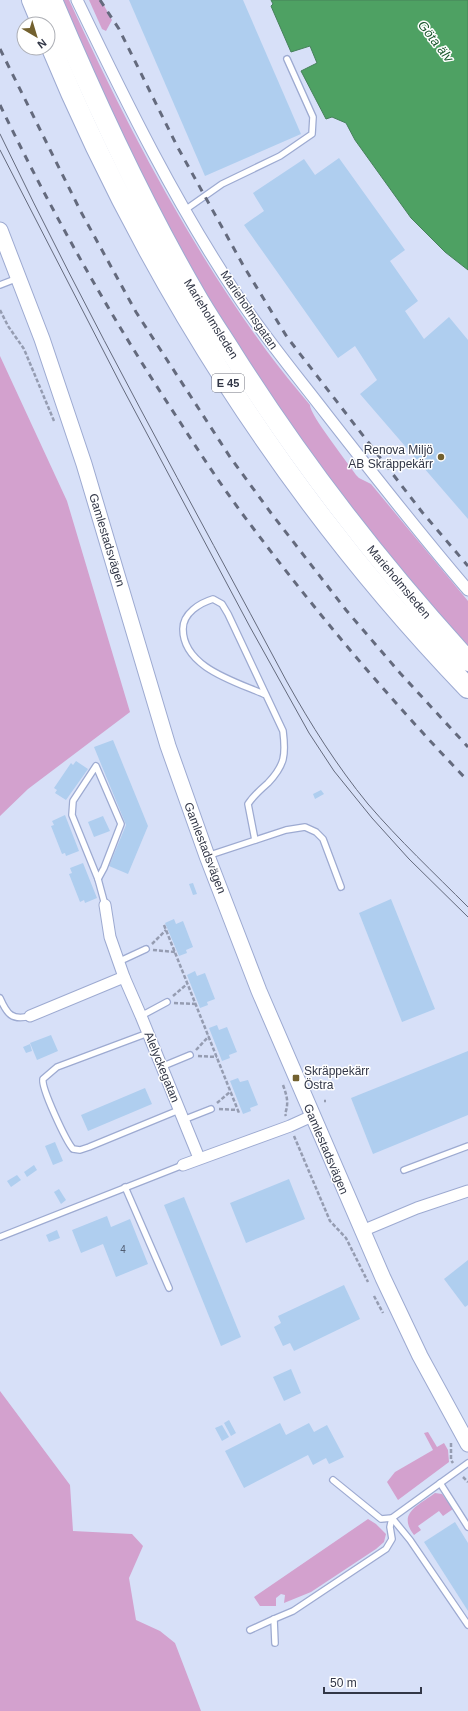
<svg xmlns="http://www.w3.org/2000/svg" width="468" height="1711" font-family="Arial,sans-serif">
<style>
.green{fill:#d3a1ce}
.water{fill:#4ea163;stroke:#46815b}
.building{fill:#afceef}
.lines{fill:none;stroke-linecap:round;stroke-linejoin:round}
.lane-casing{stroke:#9daad1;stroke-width:8}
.street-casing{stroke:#9daad1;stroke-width:13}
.secondary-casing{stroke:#9daad1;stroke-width:17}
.highway-casing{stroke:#9daad1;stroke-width:22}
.path{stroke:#959cb1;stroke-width:2.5;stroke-dasharray:4 2;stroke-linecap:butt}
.lane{stroke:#fff;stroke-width:5.5}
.street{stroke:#fff;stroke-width:11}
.secondary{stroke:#fff;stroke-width:15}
.highway{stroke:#fff;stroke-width:20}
.tram{stroke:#646a7d;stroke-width:1}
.rail{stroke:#646a7d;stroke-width:3;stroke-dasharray:7 7;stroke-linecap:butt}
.poi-dot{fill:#73612f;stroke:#fff;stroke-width:1.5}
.labels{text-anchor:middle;stroke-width:3;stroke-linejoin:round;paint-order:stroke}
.number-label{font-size:10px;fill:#515d71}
.shield{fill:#fff;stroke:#70737e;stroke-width:1}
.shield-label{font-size:11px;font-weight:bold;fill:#323747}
.street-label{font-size:12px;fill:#323747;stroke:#fff}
.poi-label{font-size:12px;fill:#323747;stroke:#fff;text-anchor:end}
.water-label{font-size:13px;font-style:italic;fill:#1b572d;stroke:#fff}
</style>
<rect width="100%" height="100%" fill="#d7e0f8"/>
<g class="green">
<path d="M61 0H69C125 122 187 242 266 350 280 369 295 387 310 405 309 414 348 463 356 475L359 478 371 484 468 601V646C377 545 292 437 221 321 189 268 159 214 132 158 107 106 85 53 61 0Z"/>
<path d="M89 0H101L112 20 106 31 102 29Z"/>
<path d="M0 356 67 501 130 712 28 789 0 816Z"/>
<path d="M0 1391 70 1485 73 1531 132 1534 143 1546 129 1578 136 1620 160 1631 175 1643 201 1711H0Z"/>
<path d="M428 1432 437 1447 444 1443 448 1450 449 1462 398 1500 387 1482 395 1472 433 1450 424 1433Z"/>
<path d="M435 1493 442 1494 453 1509 443 1516 439 1511 418 1526 421 1530 414 1535C397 1513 418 1506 435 1493Z"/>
<path d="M368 1519 376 1524 386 1534 384 1542 376 1549 311 1592 284 1603 285 1595 281 1594 276 1598V1606H260L254 1597Z"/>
</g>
<path class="water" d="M271 0H468V270L445 252 411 218 355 140 346 123 332 117 326 119 301 71 317 63 310 46 291 52 271 6 273 4Z"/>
<g class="building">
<path d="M129 0H243L301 134 205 176Z"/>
<path d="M339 158 405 250 390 261 418 301 405 311 424 339 449 317 468 340V519L360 394 377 380 355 346 338 358 244 225 264 211 253 193 304 159 315 175Z"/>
<path d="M113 740 148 826 128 874 109 866 126 825 94 747Z"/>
<path d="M76 761 88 769 66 800 55 793 57 790 54 788 71 763 73 765Z"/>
<path d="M321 790 324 794 315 799 313 794Z"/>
<path d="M65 815 79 851 66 856 65 853 62 854 51 826 54 825 52 821Z"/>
<path d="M103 816 110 831 94 837 88 822Z"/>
<path d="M83 863 97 898 85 903 84 900 80 902 69 874 72 873 70 868Z"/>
<path d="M193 883 197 894 193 895 189 884Z"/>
<path d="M391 899 435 1009 402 1022 359 913Z"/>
<path d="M174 919 176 924 183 921 193 947 186 950 187 953 179 956 165 923Z"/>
<path d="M195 971 197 976 205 973 215 999 207 1002 208 1005 200 1008 187 975Z"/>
<path d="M217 1025 219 1030 227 1027 237 1052 229 1055 230 1058 222 1061 209 1028Z"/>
<path d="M51 1035 58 1051 37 1060 30 1043Z"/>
<path d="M30 1044 32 1051 26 1053 23 1047Z"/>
<path d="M468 1051V1115L373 1154 351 1098Z"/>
<path d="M238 1078 240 1082 248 1080 258 1105 250 1108 251 1111 243 1114 230 1081Z"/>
<path d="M145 1088 152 1104 88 1131 81 1115Z"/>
<path d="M55 1142 63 1161 53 1165 45 1146Z"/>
<path d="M34 1165 37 1170 27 1177 24 1172Z"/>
<path d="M17 1175 21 1180 11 1187 7 1181Z"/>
<path d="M289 1179 305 1219 246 1243 230 1203Z"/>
<path d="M59 1189 66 1200 61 1204 54 1192Z"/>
<path d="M184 1197 241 1337 221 1346 164 1205Z"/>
<path d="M107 1216 111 1227 130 1219 148 1264 116 1277 103 1244 81 1253 72 1230Z"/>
<path d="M57 1230 60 1238 49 1242 46 1235Z"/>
<path d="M468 1260V1305L465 1307 444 1279Z"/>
<path d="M344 1285 360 1319 294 1351 290 1343 283 1346 274 1327 281 1323 278 1316Z"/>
<path d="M291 1369 301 1393 284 1401 273 1377Z"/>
<path d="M229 1420 236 1433 231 1436 224 1423Z"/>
<path d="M280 1423 286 1435 309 1423 314 1432 327 1425 344 1457 329 1464 326 1458 313 1465 308 1455 244 1488 225 1451Z"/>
<path d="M222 1425 229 1437 222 1441 215 1428Z"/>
<path d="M455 1522 468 1543V1611L424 1542Z"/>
</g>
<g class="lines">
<defs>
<g id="lane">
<path d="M185 210 222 184 280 156 312 134 313 117 287 59"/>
<path d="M0 285 18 278"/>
<path d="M96 766 121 824 104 868 98 879 72 815 73 801Z"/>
<path d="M255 840 248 804C254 795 260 790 268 783 285 765 286 755 283 731L228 614 222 604 213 599C200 603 183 613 183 629 183 668 237 682 266 695"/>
<path d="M207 856 286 830 305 827 316 832 323 839 341 887"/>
<path d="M98 879 105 905"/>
<path d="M118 962 146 949"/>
<path d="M0 998C7 1014 12 1021 30 1016"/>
<path d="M141 1016 167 1002"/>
<path d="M148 1033 57 1067 43 1079C41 1088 66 1141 73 1149L80 1150 89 1147 179 1110"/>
<path d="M161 1067 190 1055"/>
<path d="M183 1120 211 1109"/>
<path d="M404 1170 468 1146"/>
<path d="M125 1187 169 1288"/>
<path d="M0 1237 183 1165"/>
<path d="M333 1480 381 1519 392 1518 410 1540 468 1625"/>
<path d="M440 1483 468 1527"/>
<path d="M274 1619 275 1643"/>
<path d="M250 1630 274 1619 293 1611 386 1549 392 1539 390 1527 392 1518 468 1463"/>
</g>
<g id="street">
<path d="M77 0C126 102 176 204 239 298 266 339 297 376 327 415 373 474 419 533 468 590"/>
<path d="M105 905 110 937 124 977 141 1016 199 1158"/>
<path d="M30 1016 124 977"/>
<path d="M183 1165 290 1126 312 1116"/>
<path d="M362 1231 417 1208 468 1191"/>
</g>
<path id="secondary" d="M0 230 42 339 84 464 168 746 207 856 259 991 383 1278 420 1356 468 1444"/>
<g id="highway">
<path d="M32 0 42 24"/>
<path d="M52 0C95 102 141 202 197 298 208 317 221 336 233 355 302 464 381 566 468 661"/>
<path d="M48 39C146 277 289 502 468 688"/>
</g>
</defs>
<use href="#lane" class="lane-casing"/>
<use href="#street" class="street-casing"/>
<use href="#secondary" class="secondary-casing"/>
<use href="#highway" class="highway-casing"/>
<g class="path">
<path d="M0 310 8 326 24 349 54 421"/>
<path d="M164 925 239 1113"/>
<path d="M152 944 166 930"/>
<path d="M153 950 175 952"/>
<path d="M173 996 187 984"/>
<path d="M174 1003 196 1004"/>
<path d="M196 1050 209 1036"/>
<path d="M198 1056 217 1057"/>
<path d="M283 1085C287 1096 289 1103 285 1114L286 1116"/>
<path d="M324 1101H326"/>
<path d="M217 1103 231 1091"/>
<path d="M219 1109 238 1110"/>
<path d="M294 1136 330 1221 346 1238 368 1282"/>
<path d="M374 1296 383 1313"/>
<path d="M451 1443V1460L453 1463"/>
<path d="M463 1477 468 1482"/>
</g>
<use href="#lane" class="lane"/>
<use href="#street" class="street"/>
<use href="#secondary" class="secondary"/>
<use href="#highway" class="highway"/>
<g class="tram">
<path d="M0 134C89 319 190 500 287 682 311 725 337 766 368 804 399 840 434 873 468 907"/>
<path d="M0 150 121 385 250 627 309 733 334 771 372 818 409 859 468 917"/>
</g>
<g class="rail">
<path d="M100 0 119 29 177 146 243 265 287 337 422 512 468 566"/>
<path d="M0 49 81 212 136 312 230 457 271 513 346 610 400 673 468 747"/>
<path d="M0 105C53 215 113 321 180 422 203 458 227 494 253 528 320 617 391 701 468 781"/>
</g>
</g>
<g class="poi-dot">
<circle cx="441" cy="457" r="4"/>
<rect x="292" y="1074" width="8" height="8" rx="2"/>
</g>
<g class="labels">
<g class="number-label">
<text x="123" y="1253">4</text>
</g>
<rect class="shield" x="212" y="374" width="32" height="18" rx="3"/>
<g class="shield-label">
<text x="228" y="387">E 45</text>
</g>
<g class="street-label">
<text transform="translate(249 310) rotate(56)" y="4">Marieholmsgatan</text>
<text transform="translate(211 319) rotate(58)" y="4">Marieholmsleden</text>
<text transform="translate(107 540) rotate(73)" y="4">Gamlestadsvägen</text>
<text transform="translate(399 582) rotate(50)" y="4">Marieholmsleden</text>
<text transform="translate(205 848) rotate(69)" y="4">Gamlestadsvägen</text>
<text transform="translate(162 1067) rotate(68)" y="4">Alelyckegatan</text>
<text transform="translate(326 1149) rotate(67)" y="4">Gamlestadsvägen</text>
</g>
<g class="poi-label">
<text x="433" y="454">Renova Miljö<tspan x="433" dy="14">AB Skräppekärr</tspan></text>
<text x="304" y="1075" text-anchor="start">Skräppekärr<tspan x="304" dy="14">Östra</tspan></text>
</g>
<g class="water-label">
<text transform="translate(436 41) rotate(52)" y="5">Göta älv</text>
</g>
</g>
<g transform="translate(36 36) rotate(142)"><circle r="19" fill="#ffffff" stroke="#adafb5"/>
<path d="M0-3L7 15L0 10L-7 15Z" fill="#73612f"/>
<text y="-6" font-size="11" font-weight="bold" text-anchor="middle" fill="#323747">N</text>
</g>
<path d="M324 1687v6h97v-6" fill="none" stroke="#323747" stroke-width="2"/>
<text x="330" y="1687" font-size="12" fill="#323747" stroke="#ffffff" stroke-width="3" paint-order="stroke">50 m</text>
</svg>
